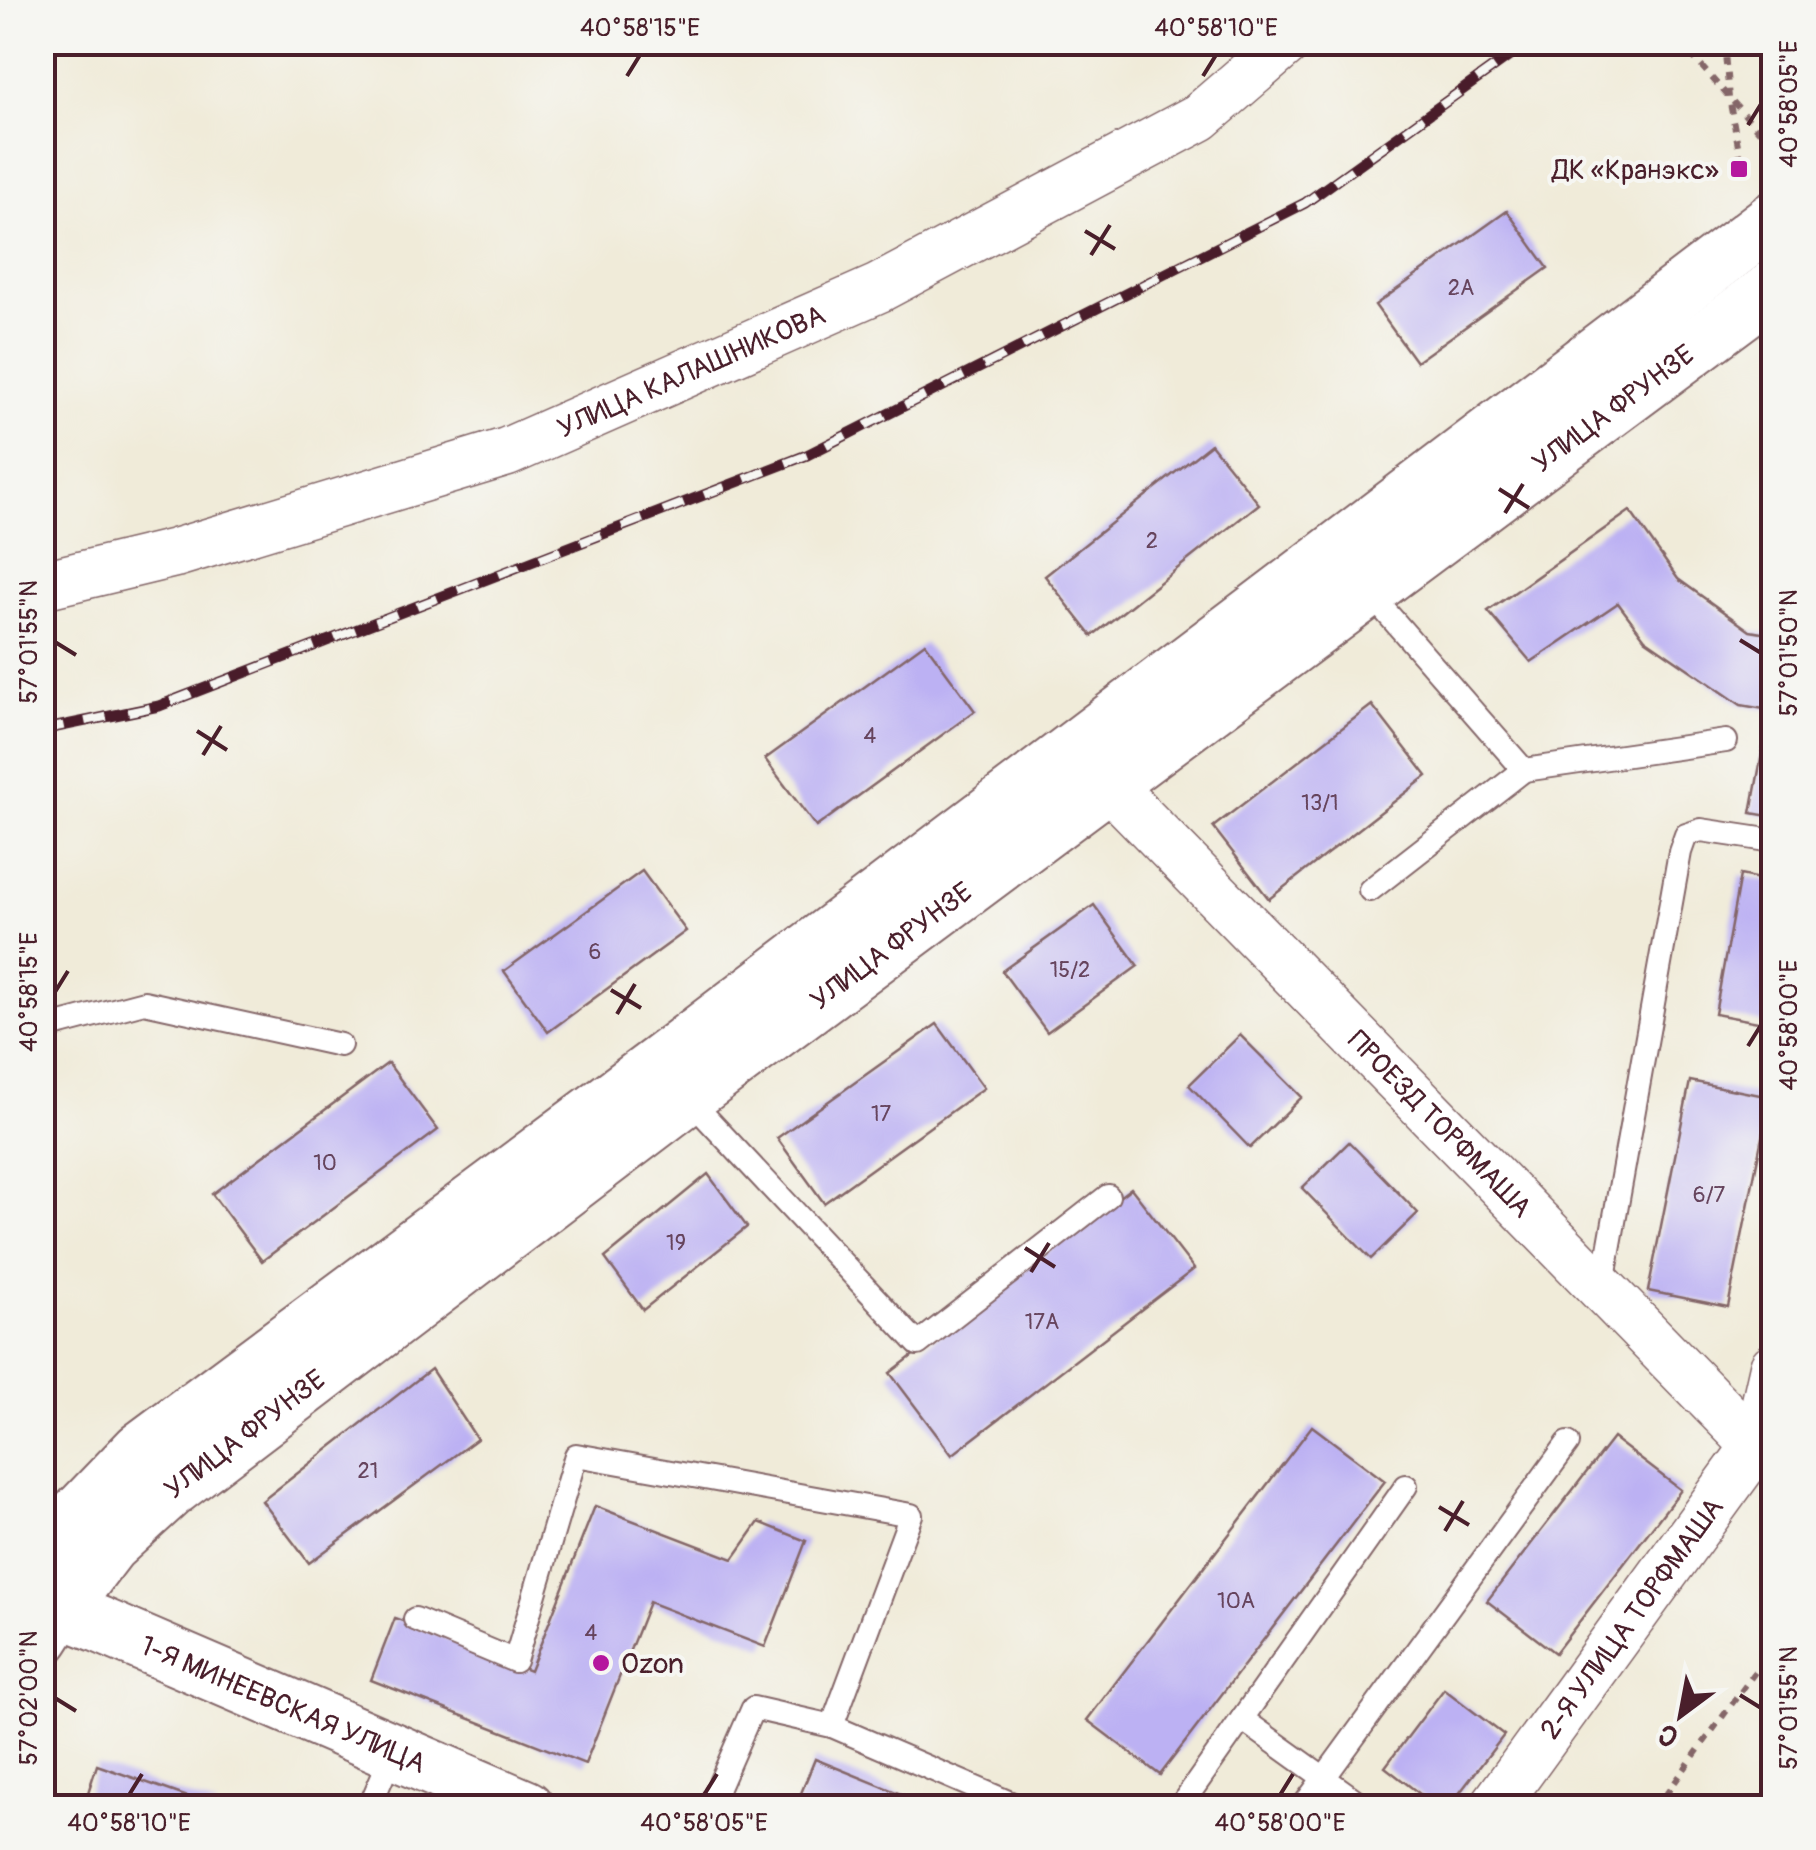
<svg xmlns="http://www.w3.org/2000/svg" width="1816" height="1850" font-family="Pangolin,sans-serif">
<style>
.building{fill:#bcb1f3}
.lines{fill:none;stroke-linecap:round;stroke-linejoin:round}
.service-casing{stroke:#846668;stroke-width:26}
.minor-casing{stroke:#846668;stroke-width:51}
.tertiary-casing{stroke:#846668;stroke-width:59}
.trunk-casing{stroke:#846668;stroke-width:59}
.path{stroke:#846668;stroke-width:6;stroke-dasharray:8 8;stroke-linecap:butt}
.service{stroke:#fff;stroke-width:22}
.minor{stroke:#fff;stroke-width:48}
.tertiary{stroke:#fff;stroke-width:55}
.trunk{stroke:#fff;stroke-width:55}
.rail-casing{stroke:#4a1f2b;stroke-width:11}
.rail{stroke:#f6f6f2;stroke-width:8;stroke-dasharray:22;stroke-linecap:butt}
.ticks{fill:none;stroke:#4a1f2b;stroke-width:4}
.poi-dot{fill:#b5179e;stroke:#f6f6f2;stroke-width:4}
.labels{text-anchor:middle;stroke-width:8;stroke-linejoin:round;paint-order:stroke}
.number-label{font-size:22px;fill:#66445d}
.poi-label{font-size:28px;fill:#4a1f2b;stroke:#f6f6f2;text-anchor:end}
.street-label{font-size:28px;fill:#4a1f2b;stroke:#f6f6f2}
.neatline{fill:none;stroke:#4a1f2b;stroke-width:4}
.ticks-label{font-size:25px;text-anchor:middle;fill:#4a1f2b}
</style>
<rect width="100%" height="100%" fill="#f6f6f2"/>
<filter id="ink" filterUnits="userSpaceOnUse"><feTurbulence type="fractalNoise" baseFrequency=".01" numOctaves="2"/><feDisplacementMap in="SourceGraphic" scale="20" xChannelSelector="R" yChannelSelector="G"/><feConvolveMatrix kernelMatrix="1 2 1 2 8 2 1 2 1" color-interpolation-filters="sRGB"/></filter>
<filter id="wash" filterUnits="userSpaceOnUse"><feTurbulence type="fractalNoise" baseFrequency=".0048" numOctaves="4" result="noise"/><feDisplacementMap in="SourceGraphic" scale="40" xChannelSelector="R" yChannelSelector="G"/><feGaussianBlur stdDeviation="2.25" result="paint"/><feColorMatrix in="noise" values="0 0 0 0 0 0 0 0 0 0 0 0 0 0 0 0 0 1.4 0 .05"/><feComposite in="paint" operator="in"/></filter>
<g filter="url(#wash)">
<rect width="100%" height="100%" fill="#f0ebd9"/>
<g id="blocks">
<g class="building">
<path d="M1507 211 1548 268 1416 362 1375 305Z"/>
<path d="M1211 444 1259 504 1092 636 1045 576Z"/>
<path d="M1630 511 1678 579 1750 631 1774 635V817L1751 813 1770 710 1741 705 1645 639 1618 603 1531 662 1488 611Z"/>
<path d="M925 643 975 711 816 827 765 759Z"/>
<path d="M1372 705 1427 776 1269 899 1213 827Z"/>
<path d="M642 871 686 931 548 1032 504 971Z"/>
<path d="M1740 875 1774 882V1025L1715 1014Z"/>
<path d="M1094 905 1138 966 1047 1032 1002 971Z"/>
<path d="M937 1024 984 1088 824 1203 777 1138Z"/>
<path d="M1240 1035 1302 1097 1250 1148 1189 1085Z"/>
<path d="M388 1063 438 1130 262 1261 212 1194Z"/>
<path d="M1690 1081 1770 1097 1728 1307 1648 1291Z"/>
<path d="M1349 1142 1418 1213 1371 1259 1302 1188Z"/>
<path d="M708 1174 747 1227 643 1310 605 1258Z"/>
<path d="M1131 1188 1194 1269 952 1455 890 1373Z"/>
<path d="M431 1369 477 1439 309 1563 262 1501Z"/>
<path d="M1312 1426 1385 1481 1160 1775 1087 1720Z"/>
<path d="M1613 1438 1681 1490 1555 1653 1487 1601Z"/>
<path d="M595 1506 733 1559 759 1522 806 1541 765 1647 649 1602 585 1764 371 1680 395 1618 530 1671Z"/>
<path d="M1444 1689 1504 1735 1448 1808H1438L1385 1767Z"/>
<path d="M815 1759 933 1807V1808H795Z"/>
<path d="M97 1765 216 1807V1808H83Z"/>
</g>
</g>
</g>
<g filter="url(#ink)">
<use href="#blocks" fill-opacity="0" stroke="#846668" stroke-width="2.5"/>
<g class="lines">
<defs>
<g id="service">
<path d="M1366 589 1524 770 1726 741"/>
<path d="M1370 890 1524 770"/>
<path d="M42 1029 144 1002 340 1045"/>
<path d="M687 1097 918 1344 1108 1196"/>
<path d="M1602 1289 1680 852 1686 835 1701 830 1774 841"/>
<path d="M415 1619 515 1661 576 1455 911 1515 832 1726 753 1708 709 1808"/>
<path d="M1242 1719 1366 1808"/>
<path d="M832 1726 1022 1808"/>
<path d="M369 1808 393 1752"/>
<path d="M1179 1808 1406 1486"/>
<path d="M1302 1808 1568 1443"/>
</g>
<g id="minor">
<path id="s1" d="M42 585 175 553 507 452 879 288 1200 117 1287 42"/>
<path id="s2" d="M1108 784 1756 1446 1774 1461"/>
<path id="s3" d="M1493 1808 1756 1446 1774 1367"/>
</g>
<g id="tertiary">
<path id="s4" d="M42 1602 98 1624 526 1808"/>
</g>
<g id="trunk">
<path d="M42 1552 140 1450 660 1063 1774 219"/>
<path id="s5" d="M42 1638 60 1610 109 1546 169 1491 687 1097 1774 288"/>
</g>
</defs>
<use href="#service" class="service-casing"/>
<use href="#minor" class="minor-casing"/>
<use href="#tertiary" class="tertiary-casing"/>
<use href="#trunk" class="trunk-casing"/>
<g class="path">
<path d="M1680 42 1774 148"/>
<path d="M1724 42 1729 98 1741 161"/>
<path d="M1656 1808 1761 1664 1774 1606"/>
</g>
<use href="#service" class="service"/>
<use href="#minor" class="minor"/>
<use href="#tertiary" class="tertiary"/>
<use href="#trunk" class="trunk"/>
<defs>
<path id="rail" d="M42 730 159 706 807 455 1305 203 1529 42"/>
</defs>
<use href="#rail" class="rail-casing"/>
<use href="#rail" class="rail"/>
</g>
</g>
<path class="ticks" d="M627 76 640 55M1203 76 1216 55M1748 125 1761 104M1085 231 1115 249M1091 255 1110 225M1499 489 1529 508M1505 513 1523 484M1740 640 1761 653M55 642 76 655M197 731 227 750M203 755 221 726M611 990 641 1008M55 992 68 971M617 1014 635 984M1748 1046 1761 1025M1025 1248 1055 1267M1031 1272 1049 1243M1439 1507 1469 1525M1445 1531 1463 1501M1740 1695 1761 1708M55 1698 76 1711M129 1795 142 1774M704 1795 717 1774M1280 1795 1293 1774"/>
<g class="poi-dot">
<rect x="1729" y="159" width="20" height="20" rx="5"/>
<circle cx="601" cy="1663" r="10"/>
</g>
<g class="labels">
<g class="number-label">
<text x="1461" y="295">2А</text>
<text x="1152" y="548">2</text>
<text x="870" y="743">4</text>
<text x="1320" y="810">13/1</text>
<text x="595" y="959">6</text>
<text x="1070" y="977">15/2</text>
<text x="881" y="1121">17</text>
<text x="325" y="1170">10</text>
<text x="1709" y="1202">6/7</text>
<text x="676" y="1250">19</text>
<text x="1042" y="1329">17А</text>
<text x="368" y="1478">21</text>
<text x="1236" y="1608">10А</text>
<text x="591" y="1640">4</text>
</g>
<g class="poi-label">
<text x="1719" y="179">ДК «Кранэкс»</text>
<text x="621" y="1673" text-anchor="start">Ozon</text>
</g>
<g class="street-label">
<text dy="10" stroke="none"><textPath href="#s1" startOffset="685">УЛИЦА КАЛАШНИКОВА</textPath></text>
<text dy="10" stroke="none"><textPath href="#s5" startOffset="2000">УЛИЦА ФРУНЗЕ</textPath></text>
<text dy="10" stroke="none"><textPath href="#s5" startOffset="1100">УЛИЦА ФРУНЗЕ</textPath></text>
<text dy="10" stroke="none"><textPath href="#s2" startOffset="475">ПРОЕЗД ТОРФМАША</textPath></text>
<text dy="10" stroke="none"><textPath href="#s5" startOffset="290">УЛИЦА ФРУНЗЕ</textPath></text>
<text dy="10" stroke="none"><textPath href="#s3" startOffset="235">2-Я УЛИЦА ТОРФМАША</textPath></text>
<text dy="10" stroke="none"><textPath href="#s4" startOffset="262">1-Я МИНЕЕВСКАЯ УЛИЦА</textPath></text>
</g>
</g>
<rect width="1816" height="1850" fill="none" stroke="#f6f6f2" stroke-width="110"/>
<g transform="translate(1681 1715) rotate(212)" stroke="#f6f6f2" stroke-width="8" paint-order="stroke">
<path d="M0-8L18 38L0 25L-18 38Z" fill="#4a1f2b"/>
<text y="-15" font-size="28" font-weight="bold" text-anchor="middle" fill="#4a1f2b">С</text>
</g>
<rect x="55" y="55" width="1706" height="1740" class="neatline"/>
<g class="ticks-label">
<text x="640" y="36">40°58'15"E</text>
<text x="1216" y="36">40°58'10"E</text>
<text transform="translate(1788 104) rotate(-90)" y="9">40°58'05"E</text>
<text transform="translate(28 642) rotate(-90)" y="9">57°01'55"N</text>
<text transform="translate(1788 653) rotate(-90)" y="9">57°01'50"N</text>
<text transform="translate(28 992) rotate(-90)" y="9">40°58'15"E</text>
<text transform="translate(1788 1025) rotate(-90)" y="9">40°58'00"E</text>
<text transform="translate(28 1698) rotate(-90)" y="9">57°02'00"N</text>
<text transform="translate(1788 1708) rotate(-90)" y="9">57°01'55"N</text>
<text x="129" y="1831">40°58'10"E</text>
<text x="704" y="1831">40°58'05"E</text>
<text x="1280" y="1831">40°58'00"E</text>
</g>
</svg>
